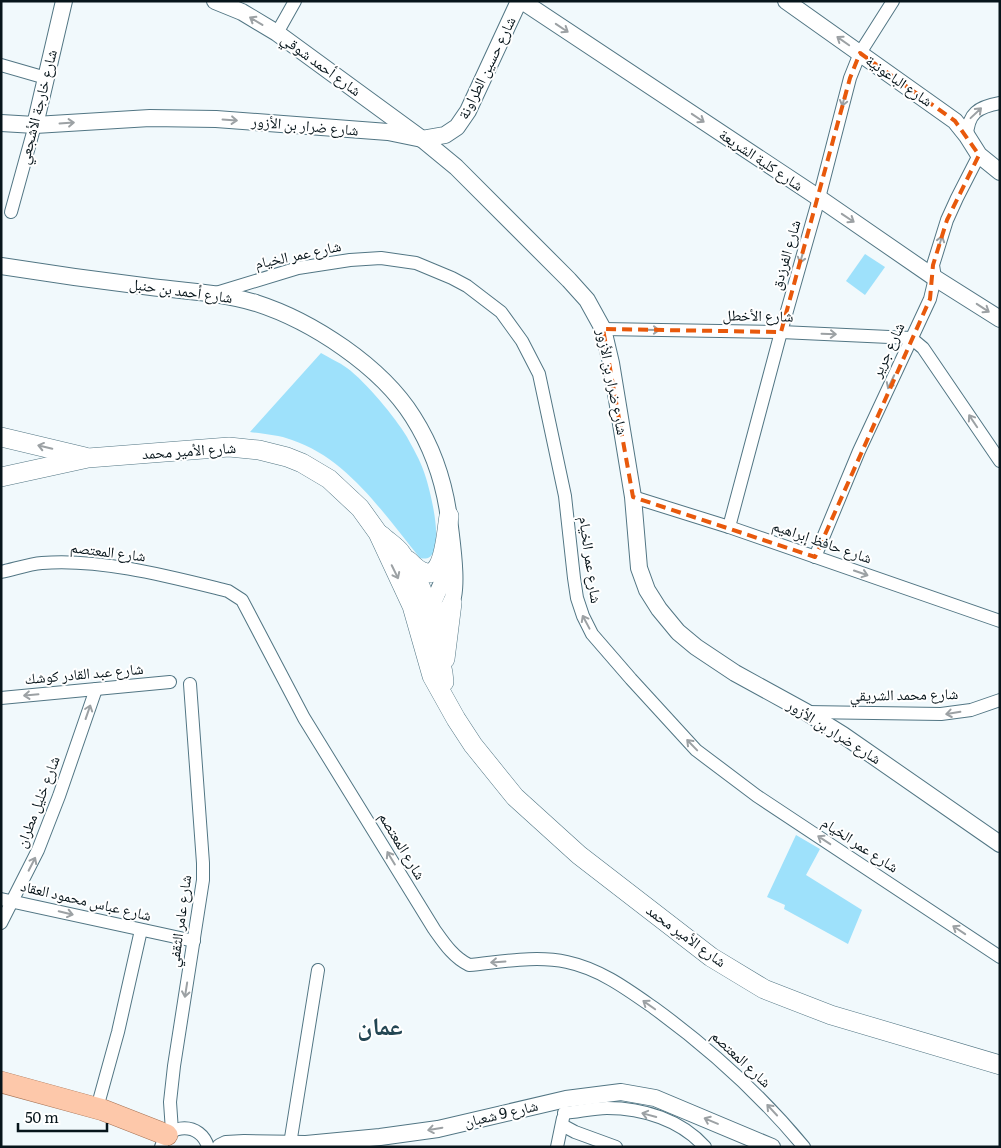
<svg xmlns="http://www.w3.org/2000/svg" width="1001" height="1148" font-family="Literata,'Noto Naskh Arabic',serif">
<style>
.green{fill:#9ee1fb}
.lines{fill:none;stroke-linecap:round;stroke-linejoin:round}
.minor-casing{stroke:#527684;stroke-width:14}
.tertiary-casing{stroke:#527684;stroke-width:18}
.secondary-casing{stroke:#527684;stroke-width:20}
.primary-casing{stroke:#a67254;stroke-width:22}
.minor{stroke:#fff;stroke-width:12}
.tertiary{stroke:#fff;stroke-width:16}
.secondary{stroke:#fff;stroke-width:19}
.primary{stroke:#fdc8aa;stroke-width:21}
.oneway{stroke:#9ca1a4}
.marked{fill:none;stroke:#e8590c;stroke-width:4;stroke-dasharray:10 6;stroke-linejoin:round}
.labels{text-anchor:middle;stroke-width:4;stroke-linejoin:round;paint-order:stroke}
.street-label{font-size:15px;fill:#07151b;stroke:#fff}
.town-label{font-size:25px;font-weight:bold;fill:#234653;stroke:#fff}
</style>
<rect width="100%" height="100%" fill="#f1f9fc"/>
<g class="green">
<path d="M865 254 885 267 865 295 846 281Z"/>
<path d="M321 353C329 358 339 362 347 368 366 382 395 417 407 437 413 448 420 460 424 472 429 485 451 566 420 558 385 515 347 458 292 440 279 435 264 434 250 432Z"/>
<path d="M796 835 820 849 806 875 862 910 848 944 784 909 785 905 767 897Z"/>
</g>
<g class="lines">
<defs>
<g id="minor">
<path d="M277 33 295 1"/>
<path d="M1 65 46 78"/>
<path d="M967 136C968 113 978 107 1000 103"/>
<path d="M11 212 35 125"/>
<path d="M216 293 298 268 350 260 381 258 416 263 452 278 467 286 501 312 522 341 539 374 565 496 574 578 577 598 583 616 592 634 631 679 696 750 757 796 1000 957"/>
<path d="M603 329 781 332 911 338 923 348 1000 461"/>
<path d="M633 497 729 527 1000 621"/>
<path d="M729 527 781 332 819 198 850 78 860 53 893 1"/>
<path d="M815 557 859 451 930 299 935 278 933 265 947 220 957 198 979 155"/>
<path d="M1 572C15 569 29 564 42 563 100 558 171 577 228 591L242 600 304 718 434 929C444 943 453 957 469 965 501 962 536 955 567 962 600 969 627 989 654 1008 709 1048 760 1094 804 1147"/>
<path d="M1 698 170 682"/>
<path d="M806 712 941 714 971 710 1000 700"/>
<path d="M1 899 194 941"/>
<path d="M1 923 38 850 59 796 96 689"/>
<path d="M97 1108 118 1032 141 930"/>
<path d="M564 1113C578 1112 593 1108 607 1108 643 1108 681 1120 705 1147"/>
<path d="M562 1125 575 1132 616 1147"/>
<path d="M172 1131 170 1102 174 1066 203 880V863L190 684"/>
<path d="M290 1144 318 970"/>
<path d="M161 1147C168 1122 201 1122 208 1147"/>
<path d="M557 1147 563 1118"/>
</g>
<g id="tertiary">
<path d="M215 1 242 12 277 33 422 139 456 167 569 280 587 300 603 329 611 363 633 497 639 568 647 590 659 609 678 632 696 647 735 673 806 712 843 735 1000 844"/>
<path d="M522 1 819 198 935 278 1000 319"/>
<path d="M786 1 955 121 967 136 979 155 1000 172"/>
<path d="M1 123 35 125 150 118 216 119 388 132 422 139 445 135 457 127 468 111 519 1"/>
<path d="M35 125 64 1"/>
<path d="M1 266C51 274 101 281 151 287 187 291 222 293 256 303 312 321 381 366 413 417 434 450 446 487 450 527 452 544 459 592 450 605 446 612 438 614 431 618L419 613"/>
<path d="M426 619 451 562"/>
<path d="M220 1147 226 1144 244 1143 306 1144 380 1137 438 1129 566 1099 621 1092 655 1098 772 1147"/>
</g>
<g id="secondary">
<path d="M1 437 85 457"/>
<path d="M1 477 88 458 229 447 259 450 287 457 302 463 329 479 360 508 378 533 412 606 432 676 456 719 473 745 515 797 579 855 711 957 764 989 831 1015 1000 1065"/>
<path d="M381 535C387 541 396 546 401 553 428 588 434 631 443 673L444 682"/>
<path d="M409 561C444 598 445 539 449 516"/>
<path d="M445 659 452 603"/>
</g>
<path id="primary" d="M1 1082 103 1110 167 1135"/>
</defs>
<use href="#minor" class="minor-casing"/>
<use href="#tertiary" class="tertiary-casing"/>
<use href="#secondary" class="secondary-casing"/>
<use href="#primary" class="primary-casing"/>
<use href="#minor" class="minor"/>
<use href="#tertiary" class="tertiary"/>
<use href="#secondary" class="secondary"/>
<use href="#primary" class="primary"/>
</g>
<defs><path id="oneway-shaft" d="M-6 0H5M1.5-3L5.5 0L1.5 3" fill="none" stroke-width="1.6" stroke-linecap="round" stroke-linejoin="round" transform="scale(1.25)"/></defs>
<g class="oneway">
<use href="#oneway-shaft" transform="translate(256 21) rotate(-149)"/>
<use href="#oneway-shaft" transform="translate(562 28) rotate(34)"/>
<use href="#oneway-shaft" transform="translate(843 41) rotate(-145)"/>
<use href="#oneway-shaft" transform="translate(844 99) rotate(104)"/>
<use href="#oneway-shaft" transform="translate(976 113) rotate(-43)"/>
<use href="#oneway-shaft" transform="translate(698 118) rotate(34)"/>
<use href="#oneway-shaft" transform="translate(230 120) rotate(4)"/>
<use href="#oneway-shaft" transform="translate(67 123) rotate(-4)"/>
<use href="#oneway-shaft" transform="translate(848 218) rotate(34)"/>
<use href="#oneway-shaft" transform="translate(940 243) rotate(-73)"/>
<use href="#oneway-shaft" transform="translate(802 256) rotate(106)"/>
<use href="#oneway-shaft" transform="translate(983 308) rotate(33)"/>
<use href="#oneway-shaft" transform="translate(652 330) rotate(1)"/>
<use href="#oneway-shaft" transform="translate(829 334) rotate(2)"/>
<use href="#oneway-shaft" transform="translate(891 382) rotate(115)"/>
<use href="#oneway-shaft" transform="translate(973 421) rotate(-124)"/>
<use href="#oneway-shaft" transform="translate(45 447) rotate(-167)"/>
<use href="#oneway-shaft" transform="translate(395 572) rotate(64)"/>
<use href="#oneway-shaft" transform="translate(861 573) rotate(19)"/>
<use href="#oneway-shaft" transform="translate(586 622) rotate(-118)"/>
<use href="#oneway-shaft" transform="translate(31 695) rotate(175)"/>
<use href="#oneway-shaft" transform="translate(88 712) rotate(-71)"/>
<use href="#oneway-shaft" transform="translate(953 713) rotate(171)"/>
<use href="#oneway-shaft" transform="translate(692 745) rotate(-134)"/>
<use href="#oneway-shaft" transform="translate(824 840) rotate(-147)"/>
<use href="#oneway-shaft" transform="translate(391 858) rotate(-121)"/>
<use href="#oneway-shaft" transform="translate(32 864) rotate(-63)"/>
<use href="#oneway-shaft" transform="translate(66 913) rotate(13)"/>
<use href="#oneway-shaft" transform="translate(959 930) rotate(-146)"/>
<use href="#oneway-shaft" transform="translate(498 962) rotate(176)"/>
<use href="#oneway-shaft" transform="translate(186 990) rotate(99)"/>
<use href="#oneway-shaft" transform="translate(649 1005) rotate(-145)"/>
<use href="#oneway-shaft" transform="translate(772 1110) rotate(-133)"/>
<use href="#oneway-shaft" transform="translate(649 1115) rotate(-165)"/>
<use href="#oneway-shaft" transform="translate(711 1121) rotate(-157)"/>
<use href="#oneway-shaft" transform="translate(435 1129) rotate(170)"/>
</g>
<path class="marked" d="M860 53 955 121 979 155 947 220 933 265 930 299 815 557 633 497 603 329 781 332 850 78Z"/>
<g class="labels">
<g class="street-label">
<text transform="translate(321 65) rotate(36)" y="5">شارع أحمد شوقي</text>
<text transform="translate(487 68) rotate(-64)" y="5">شارع حسين الطراونة</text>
<text transform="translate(899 81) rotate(35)" y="5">شارع الباعونية</text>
<text transform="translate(38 107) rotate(-76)" y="5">شارع خارجة الأشجعي</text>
<text transform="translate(305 126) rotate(5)" y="5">شارع ضرار بن الأزور</text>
<text transform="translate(761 160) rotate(34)" y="5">شارع كلية الشريعة</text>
<text transform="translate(298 255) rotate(-12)" y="5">شارع عمر الخيام</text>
<text transform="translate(786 255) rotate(-74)" y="5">شارع الفرزدق</text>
<text transform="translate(181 291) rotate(8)" y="5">شارع أحمد بن حنبل</text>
<text transform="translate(758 316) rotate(1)" y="5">شارع الأخطل</text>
<text transform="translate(888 350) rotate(-65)" y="5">شارع جرير</text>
<text transform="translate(612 382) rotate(79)" y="5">شارع ضرار بن الأزور</text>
<text transform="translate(189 451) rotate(-4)" y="5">شارع الأمير محمد</text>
<text transform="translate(822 542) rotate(19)" y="5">شارع حافظ إبراهيم</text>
<text transform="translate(108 552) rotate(7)" y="5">شارع المعتصم</text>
<text transform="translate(590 560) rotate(82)" y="5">شارع عمر الخيام</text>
<text transform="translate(84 674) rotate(-5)" y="5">شارع عبد القادر كوشك</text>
<text transform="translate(904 695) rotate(-1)" y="5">شارع محمد الشريقي</text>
<text transform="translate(834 732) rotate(32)" y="5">شارع ضرار بن الأزور</text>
<text transform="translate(38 802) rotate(-69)" y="5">شارع خليل مطران</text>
<text transform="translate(860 845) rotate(33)" y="5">شارع عمر الخيام</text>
<text transform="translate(402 846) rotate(59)" y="5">شارع المعتصم</text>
<text transform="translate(86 901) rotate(13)" y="5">شارع عباس محمود العقاد</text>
<text transform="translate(180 921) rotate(-82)" y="5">شارع عامر الثقفي</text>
<text transform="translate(686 936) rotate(36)" y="5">شارع الأمير محمد</text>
<text transform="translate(741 1059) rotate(43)" y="5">شارع المعتصم</text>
<text transform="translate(501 1114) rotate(-13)" y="5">شارع 9 شعبان</text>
</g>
<g class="town-label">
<text x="380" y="1035">عمان</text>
</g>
</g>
<rect width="1001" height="1148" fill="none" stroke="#07151b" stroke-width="5"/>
<path d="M18 1123v8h89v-8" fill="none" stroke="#07151b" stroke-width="2.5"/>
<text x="25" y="1123" font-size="15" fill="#07151b" stroke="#ffffff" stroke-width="4" paint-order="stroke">50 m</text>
</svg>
